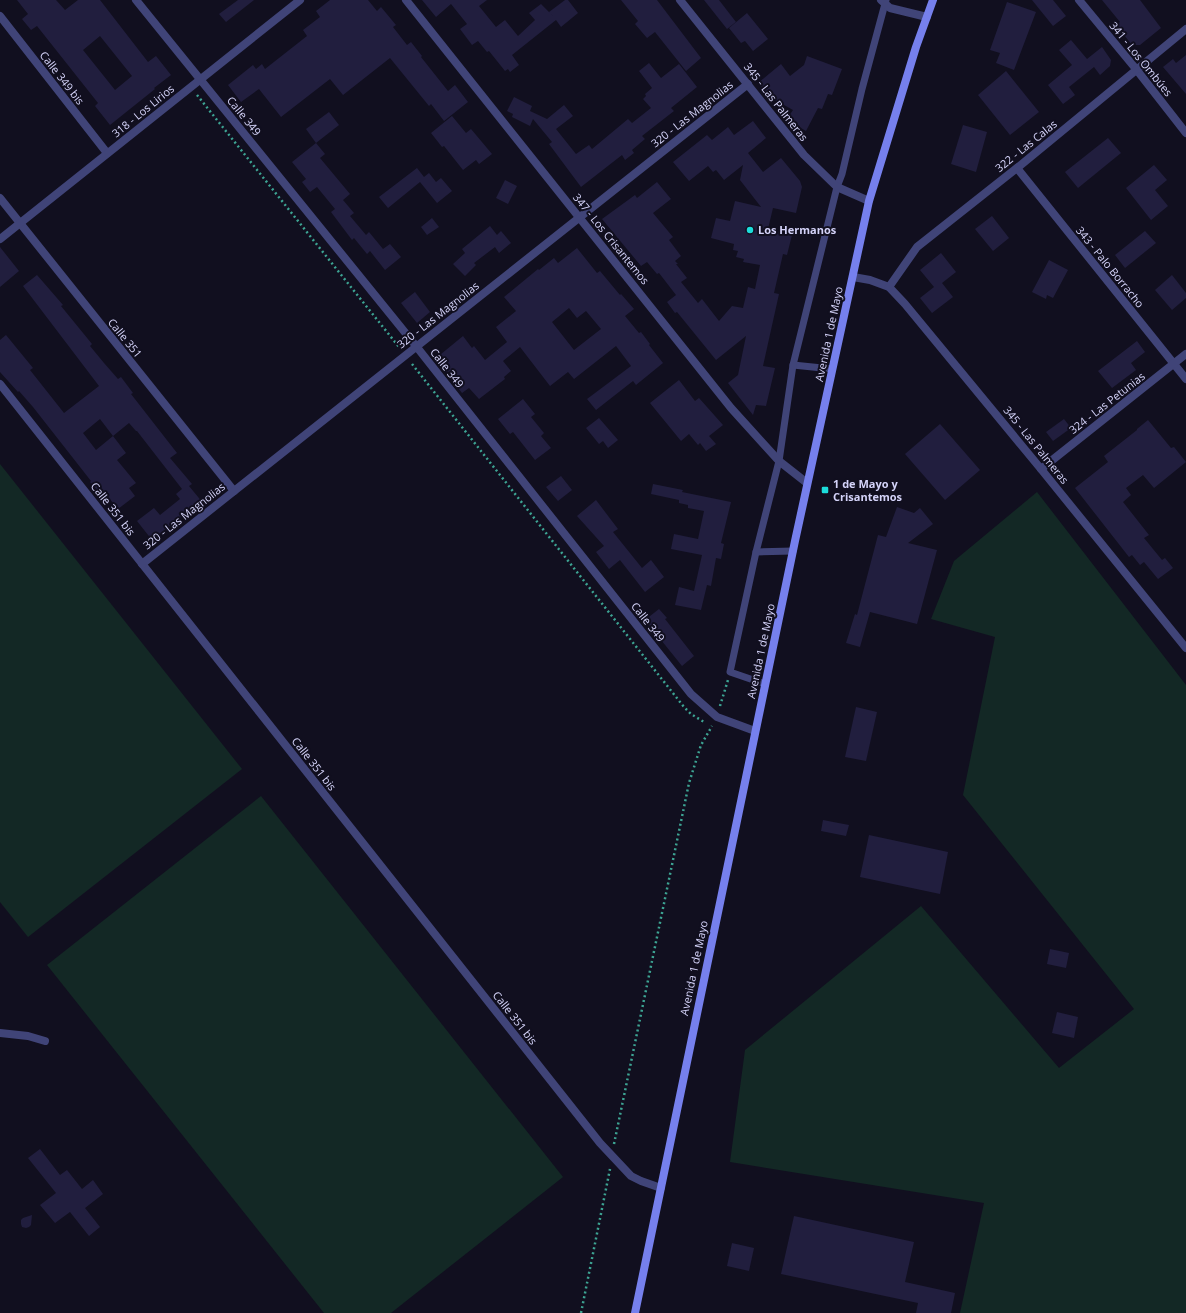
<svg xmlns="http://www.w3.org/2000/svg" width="1186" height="1313" font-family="'Open Sans',sans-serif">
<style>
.green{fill:#132825}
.building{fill:#211e3e;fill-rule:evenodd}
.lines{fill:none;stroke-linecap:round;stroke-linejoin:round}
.path{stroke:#3da493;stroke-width:2.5;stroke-dasharray:2 3;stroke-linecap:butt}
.service{stroke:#404478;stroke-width:7}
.minor{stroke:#404478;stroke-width:8}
.secondary{stroke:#7680ed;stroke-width:8}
.poi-dot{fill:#1cdcdb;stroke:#110f1f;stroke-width:1.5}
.labels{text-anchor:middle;stroke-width:4;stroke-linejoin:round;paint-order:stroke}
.street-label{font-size:11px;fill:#d4d3f9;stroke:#110f1f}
.poi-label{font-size:11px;font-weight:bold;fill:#d4d3f9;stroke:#110f1f;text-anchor:start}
</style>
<rect width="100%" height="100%" fill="#110f1f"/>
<g class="green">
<path d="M0 464 242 769 28 937 0 902Z"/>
<path d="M1037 492 1186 685V1313H960L984 1203 730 1162 745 1050 921 906 1059 1068 1134 1009 963 795 995 637 931 619 954 561Z"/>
<path d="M261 796 563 1177 391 1313H324L47 965Z"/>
</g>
<g class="building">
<path d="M17 0H56L65 10 78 0H100L148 62 156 56 171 75 154 88 155 89 110 125 95 106 98 103 37 26 31 30 22 19 28 14ZM100 36 132 76 115 90 83 50Z"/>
<path d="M238 0H254L226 22 219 14Z"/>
<path d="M330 0H368L377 11 381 7 396 25 393 27 407 45 411 42 422 56 421 57 448 91 455 85 468 102 444 121 431 104 429 106 390 58 343 95 330 79 281 117 259 89 241 102 228 85 253 65 256 69 262 64 265 69 307 36 303 30 320 17 316 11Z"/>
<path d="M422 0H487L479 6 496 27 505 20 518 36 535 20 529 13 541 4 553 16 549 12 565 0H568L578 13 561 27 556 20 512 55 519 65 510 72 508 69 505 71 489 51 487 52 478 41 472 45 460 29 467 24 451 4 436 17Z"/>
<path d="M621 0H657L701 58 686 71 655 32 647 38 635 24 638 21Z"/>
<path d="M704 0H719L736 22 727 29Z"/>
<path d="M1032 0H1053L1066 16 1053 26Z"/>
<path d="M1102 0H1140L1161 28 1140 45H1132L1116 25 1120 22Z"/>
<path d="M1007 2 1036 12 1014 70 996 63 1000 53 990 50Z"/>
<path d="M747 13 768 39 753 51 745 41 741 43 729 28Z"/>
<path d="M1071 40 1087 59 1102 47 1111 60 1110 66 1100 75 1094 67 1069 87 1075 95 1063 104 1048 85 1072 65 1059 50Z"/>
<path d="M1186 55V94L1163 67 1173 59 1176 63Z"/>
<path d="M807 56 842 69 832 95 828 94 822 109 818 108 806 131 794 124 789 116 793 110 768 96 758 83 781 64 790 76 804 65Z"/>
<path d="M649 63 661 78 679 64 697 87 671 108 674 111 642 136 645 139 632 150 634 153 625 160 622 155 581 187 549 144 552 142 533 119 530 126 512 117 513 114 507 111 514 97 532 106 530 111 547 119 564 105 573 116 556 129 576 154 589 145 592 149 628 119 632 123 651 108 643 99 646 96 645 94 652 88 639 71Z"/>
<path d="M1006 71 1039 112 1010 135 978 95Z"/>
<path d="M329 112 339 125 316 143 306 129Z"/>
<path d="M452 116 466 133 471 129 492 154 479 164 476 160 463 170 444 146 442 147 431 133Z"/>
<path d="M753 121 766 138 748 153 763 172 781 158 800 181 802 187 796 213 773 208 768 229 792 235 787 255 783 254 774 293 779 294 763 366 775 368 766 406 756 405 753 415 728 383 738 375 746 336 716 360 677 312 675 313 667 302 676 295 659 273 657 274 647 262 641 266 602 219 635 195 637 198 657 182 671 199 653 213 673 237 669 240 681 256 675 261 678 264H676L687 278 681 282 698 303 702 299 719 321 732 306 743 308 748 287 755 289 760 265 743 262 744 259 736 257 738 251 733 250 734 244 711 238 716 218 730 221 735 201 761 207 740 180 743 165 724 180 716 170 713 172 708 166 689 181 673 162 707 135 712 140 728 127 734 135Z"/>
<path d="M963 125 987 132 976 172 951 164Z"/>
<path d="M1108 138 1121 153 1078 188 1065 172Z"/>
<path d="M316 143 325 154 320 158 350 194 343 200 354 213 350 216 366 235 369 232 383 249 390 244 401 257 385 270 370 251 367 254 354 238 352 240 331 212 335 209 317 187 310 192 302 182 306 179 292 162Z"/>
<path d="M1154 165 1167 180 1155 190 1168 206 1151 220 1126 188Z"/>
<path d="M417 168 424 177 429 173 436 182 441 178 452 191 437 203 420 182 388 208 379 197Z"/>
<path d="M505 180 517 186 508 204 496 198Z"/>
<path d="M992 216 1009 238 993 251 975 229Z"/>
<path d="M432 218 439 227 427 235 421 227Z"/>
<path d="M490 226 497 235 501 231 511 243 499 253 495 247 474 263 476 265 465 276 453 264 465 253 462 249Z"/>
<path d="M1145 231 1156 243 1125 268 1115 255Z"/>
<path d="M0 247 19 271 0 287Z"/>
<path d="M577 248 597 273 600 271 620 295 621 294 634 309 625 316 639 333 641 332 650 344 649 345 663 363 636 385 633 381 596 410 587 399 631 366 616 346 574 379 568 372 550 386 520 347 503 361 511 371 504 377 505 379 479 399 469 388 462 393 435 359 463 336 472 348 474 346 485 360 507 342 496 327 516 311 504 297 538 269 539 270 554 258 558 263ZM569 308 577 318 586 311 601 329 574 350 552 322Z"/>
<path d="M941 253 956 272 942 283 953 297 932 313 920 298 934 287 920 270Z"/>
<path d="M1049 260 1068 270 1053 298 1047 295 1046 299 1032 292Z"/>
<path d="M37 275 63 305 61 306 92 344 90 346 104 363 118 379 121 377 133 393 131 394 177 453 170 458 192 484 189 486 203 503 187 516 185 514 152 540 137 521 154 508 160 515 180 499 176 494 182 489 137 431H136L129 423 113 436 126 453 117 460 136 483 129 488 135 496 118 509 100 487 97 490 90 482 91 481 33 407 19 391 18 392 0 372V340L6 335 33 368 30 370 64 413 99 386 23 286ZM100 419 113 436 96 450 83 433Z"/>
<path d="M1172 275 1186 293V298L1172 310 1155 290Z"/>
<path d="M415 292 430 312 417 323 401 303Z"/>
<path d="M1137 341 1145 352 1131 363 1136 370 1112 388 1098 371Z"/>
<path d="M679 380 695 401 699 398 723 425 709 436 716 444 706 451 700 443 698 445 689 434 681 441 650 403Z"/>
<path d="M523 399 535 414 531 417 544 433 541 436 551 448 535 460 513 432 510 434 498 419Z"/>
<path d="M599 418 618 440 608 448 603 441 599 444 586 428Z"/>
<path d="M1064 419 1071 428 1053 441 1046 432Z"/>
<path d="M1148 420 1171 448 1174 447 1186 462 1154 488 1143 475 1126 488 1131 495 1123 502 1149 535 1144 538 1162 560 1165 558 1173 568 1158 579 1144 562 1140 565 1132 555 1129 557 1075 488 1108 462 1104 456 1137 430V429Z"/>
<path d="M940 424 980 470 945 500 905 454Z"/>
<path d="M561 476 572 490 558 501 546 487Z"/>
<path d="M653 484 683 490 682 492 731 502 721 543 724 544 721 559 716 558 711 586 707 585 701 610 675 605 679 587 694 591 702 555 671 549 674 534 698 539 704 511 688 508V505L679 503V500L651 494Z"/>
<path d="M596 500 618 529 613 532 642 568 651 560 664 577 645 592 620 560 609 569 596 552 604 546 577 516Z"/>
<path d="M897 507 914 513 920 508 933 524 908 543 937 550 917 624 870 612 860 647 846 643 855 614 857 615 878 535 886 537Z"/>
<path d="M659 609 667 618 665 619 694 656 682 666 645 620Z"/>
<path d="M856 707 877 712 866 761 845 757Z"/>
<path d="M823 820 849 825 846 836 821 831Z"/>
<path d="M869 835 948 852 940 894 860 877Z"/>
<path d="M1050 949 1069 953 1066 968 1047 964Z"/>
<path d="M1057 1012 1078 1017 1074 1038 1052 1033Z"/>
<path d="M40 1149 60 1175 67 1170 82 1189 93 1180 103 1194 85 1208 100 1227 89 1236 70 1212 55 1223 40 1205 56 1193 28 1158Z"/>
<path d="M32 1215 31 1225 29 1227 26 1228 22 1227 21 1224V1220L23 1218Z"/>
<path d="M794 1216 914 1242 905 1282 955 1293 951 1313H916L918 1303 781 1274Z"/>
<path d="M732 1243 754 1248 749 1271 727 1266Z"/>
</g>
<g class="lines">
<g class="path">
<path d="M197 95 399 347"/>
<path d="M412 364 684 707 691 714 704 722"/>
<path d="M720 706 728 680"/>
<path d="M614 1144 689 783 701 745 712 726"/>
<path d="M581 1313 610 1169"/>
</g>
<g class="service">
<path d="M793 365 832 369"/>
<path d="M756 552 793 551"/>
<path d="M765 684 730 672 756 552 779 461 793 365 837 187 842 174 862 89 886 0"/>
</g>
<g class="minor">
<path d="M136 0 416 346 691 694 717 717 755 731"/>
<path d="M406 0 731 408 779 461 807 483"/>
<path d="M680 0 804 155 837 187 869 201"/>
<path d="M881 0 890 8 927 17"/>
<path d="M1079 0 1136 69 1186 133"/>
<path d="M0 16 107 153"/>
<path d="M1017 168 1186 379"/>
<path d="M0 198 234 491"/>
<path d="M0 239 300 0"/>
<path d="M853 277 870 280 889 287 905 304 1041 469 1186 648"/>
<path d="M889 287 917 247 1017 168 1186 29"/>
<path d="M0 384 600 1143 631 1176 641 1181 661 1188"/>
<path d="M1041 469 1186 354"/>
<path d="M142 564 748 84"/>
<path d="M0 1033 28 1036 45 1041"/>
</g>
<path class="secondary" d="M635 1313 795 541 869 201 916 47 933 0"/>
</g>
<g class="poi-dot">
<circle cx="750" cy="230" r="4"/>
<rect x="821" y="486" width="8" height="8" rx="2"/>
</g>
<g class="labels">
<g class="street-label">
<text transform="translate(1141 59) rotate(51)" y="4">341 - Los Ombúes</text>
<text transform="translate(62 78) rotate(52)" y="4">Calle 349 bis</text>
<text transform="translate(776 102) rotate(52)" y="4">345 - Las Palmeras</text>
<text transform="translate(143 111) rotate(-39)" y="4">318 - Los Lirios</text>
<text transform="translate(692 114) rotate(-38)" y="4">320 - Las Magnolias</text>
<text transform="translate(244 116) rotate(51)" y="4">Calle 349</text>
<text transform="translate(1026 146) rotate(-39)" y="4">322 - Las Calas</text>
<text transform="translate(611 239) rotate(51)" y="4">347 - Los Crisantemos</text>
<text transform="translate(1110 267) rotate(51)" y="4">343 - Palo Borracho</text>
<text transform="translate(438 315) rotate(-38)" y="4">320 - Las Magnolias</text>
<text transform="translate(829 334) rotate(-78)" y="4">Avenida 1 de Mayo</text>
<text transform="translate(125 338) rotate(51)" y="4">Calle 351</text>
<text transform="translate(447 368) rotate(52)" y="4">Calle 349</text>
<text transform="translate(1107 403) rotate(-38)" y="4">324 - Las Petunias</text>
<text transform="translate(1036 445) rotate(51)" y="4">345 - Las Palmeras</text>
<text transform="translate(113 509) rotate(52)" y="4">Calle 351 bis</text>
<text transform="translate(184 516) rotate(-38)" y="4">320 - Las Magnolias</text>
<text transform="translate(648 622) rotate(52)" y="4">Calle 349</text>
<text transform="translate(761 651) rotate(-78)" y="4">Avenida 1 de Mayo</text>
<text transform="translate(314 764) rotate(52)" y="4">Calle 351 bis</text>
<text transform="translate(694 968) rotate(-78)" y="4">Avenida 1 de Mayo</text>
<text transform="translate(515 1018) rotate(52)" y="4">Calle 351 bis</text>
</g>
<g class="poi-label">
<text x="758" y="234">Los Hermanos</text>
<text x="833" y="488">1 de Mayo y<tspan x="833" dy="13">Crisantemos</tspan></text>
</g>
</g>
</svg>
